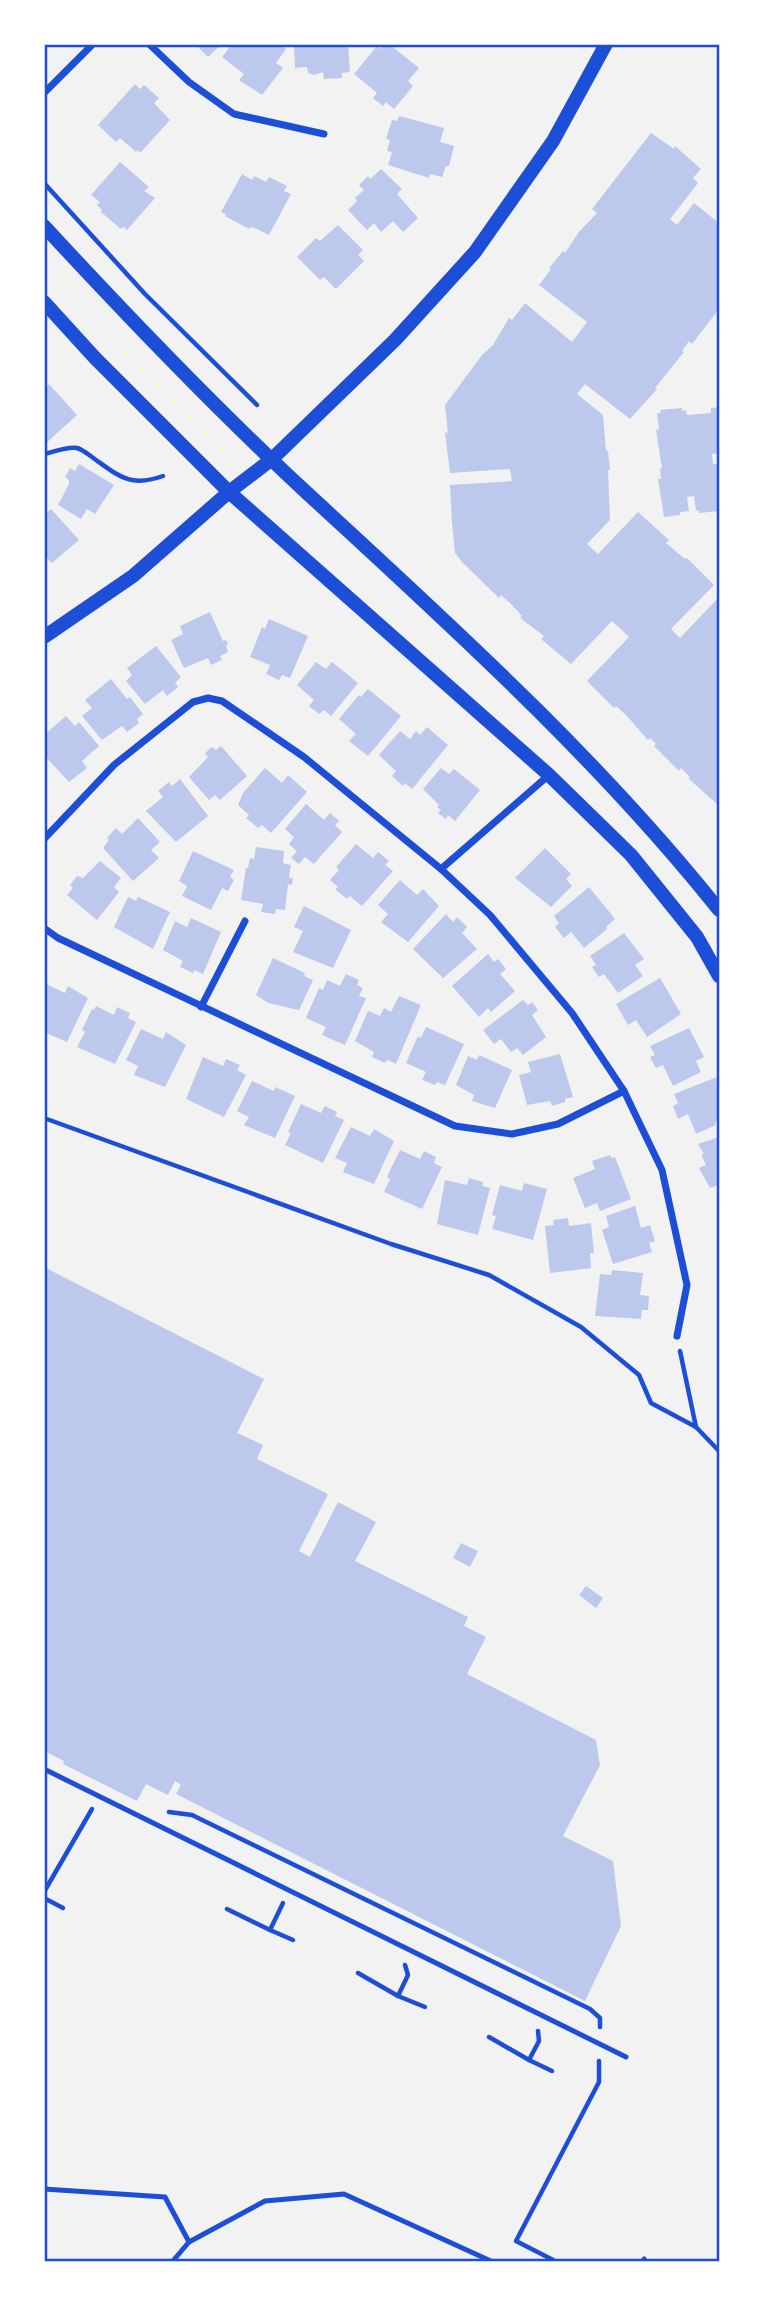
<svg xmlns="http://www.w3.org/2000/svg" width="763" height="2306" font-family="Lato,sans-serif">
<style>
.building{fill:#bdc9ec}
.lines{fill:none;stroke-linecap:round;stroke-linejoin:round}
.path{stroke:#1d4ed8;stroke-width:4.5}
.service{stroke:#1d4ed8;stroke-width:5}
.minor{stroke:#1d4ed8;stroke-width:7}
.secondary{stroke:#1d4ed8;stroke-width:14}
.neatline{fill:none;stroke:#1d4ed8;stroke-width:2.5}
</style>
<rect width="100%" height="100%" fill="#f2f2f2"/>
<g class="building">
<path d="M195 44H222L208 57Z"/>
<path d="M232 44H278L286 49 276 63 283 68 262 95 239 80 244 74 222 57Z"/>
<path d="M294 44H348L350 72 342 73V78L324 79 323 72 314 75 308 73 307 67 295 68Z"/>
<path d="M385 44H389L419 68 408 81 413 86 394 109 386 102 383 106 373 98 377 93 354 74 377 46 381 49Z"/>
<path d="M135 84 140 89 144 85 159 98 154 103 170 120 140 153 138 150 136 152 120 138 116 142 98 125Z"/>
<path d="M399 116 444 128 440 142 454 146 449 166H446L442 177 430 174 429 178 388 165 392 152 387 151 390 140 386 139 392 120 397 121Z"/>
<path d="M651 133 674 149 675 146 701 169 693 178 698 183 670 219 677 225 694 203 719 223V309L692 344 689 341 682 351 684 352 655 388 657 389 630 419 585 384 577 394 603 415 606 451H608L610 470H608L610 520 587 544 598 554 638 512 669 540 666 543 685 559 687 558 714 585 671 629 680 638 719 597V806L688 778 690 777 681 768 679 771 654 746 656 744 650 738 648 740 626 715 616 706 614 708 587 681 629 637 612 621 571 664 541 639 544 636 520 618 522 616 511 604 501 595 499 598 463 563 455 553 452 523 450 485 512 481 510 469 450 473 445 432 448 433 445 405 482 355 493 345 509 318 512 320 525 303 572 342 587 322 539 285 551 269 549 268 563 251 565 253 579 232 597 213 592 209Z"/>
<path d="M120 162 149 187 144 191 155 198 127 230 123 227 121 229 101 212 102 210 97 205 100 202 91 195Z"/>
<path d="M381 169 402 189 397 194 418 218 403 232 393 221 381 232 374 223 367 230 348 210 357 201 355 198 364 190 359 185 368 176 370 179Z"/>
<path d="M242 174 252 180 254 176 266 182 269 177 287 186 284 191 291 194 269 235 257 229 250 227 249 229 225 216 226 214 221 212Z"/>
<path d="M338 225 363 250 358 255 364 261 336 289 324 277 320 280 297 257 316 238 320 241Z"/>
<path d="M49 384 77 415 44 445V389Z"/>
<path d="M719 407V453L712 454 713 464H719V511L699 513V510L696 511 694 496 687 497 689 511 680 512V515L664 517 658 479H661L660 469 662 468 656 430 659 429 657 413H661L660 410 682 408V411L686 410 687 415 711 413V408Z"/>
<path d="M79 464 114 485 95 514 87 509 81 519 58 505 69 484V480L65 477 70 468 75 471Z"/>
<path d="M51 509 79 540 52 563 47 558 44 561V515Z"/>
<path d="M210 612 223 641 226 640 228 644 226 646 228 652 220 656 222 660 211 665 208 658 184 668 171 640 183 634 180 626Z"/>
<path d="M269 619 308 636 290 678 282 675 279 680 266 674 270 665 250 657 262 627 265 629Z"/>
<path d="M156 646 181 677 175 683 178 687 167 696 163 690 145 704 126 681 132 675 127 668Z"/>
<path d="M316 662 326 669 332 662 358 683 331 716 324 710 319 714 309 706 314 700 297 685Z"/>
<path d="M111 679 127 699 130 697 143 714 137 719 139 723 127 732 122 726 102 740 82 716 92 708 85 700Z"/>
<path d="M368 689 401 716 368 756 349 741 356 734 339 719 359 695 361 697Z"/>
<path d="M66 716 75 726 79 722 99 746 82 761 87 768 69 782 44 755V735Z"/>
<path d="M427 727 448 745 412 789 405 783 403 786 392 776 396 771 379 755 400 731 410 739 416 731 420 735Z"/>
<path d="M221 746 247 776 220 800 215 795 209 800 189 777 208 757 205 753 212 747 216 750Z"/>
<path d="M265 768 282 783 288 775 307 792 271 833 262 825 258 828 246 818 249 815 238 805 243 793Z"/>
<path d="M441 768 449 774 454 769 480 790 455 821 448 815 446 819 438 813 441 810 437 807 439 805 423 789Z"/>
<path d="M180 779 208 816 176 842 146 811 163 797 158 791 169 782 172 786Z"/>
<path d="M306 804 324 820 330 813 339 821 335 825 342 832 314 864 305 857 299 864 291 858 297 851 289 844 294 837 285 829Z"/>
<path d="M138 818 160 842 151 850 159 858 133 881 103 848 109 840 107 838 116 828 122 834Z"/>
<path d="M356 844 373 858 378 852 389 861 385 865 393 871 362 906 350 896 347 899 335 889 338 887 330 880 339 870 336 867Z"/>
<path d="M256 847 284 851 283 863 291 865 289 878H293L292 885 288 884 285 910 276 909 275 914 261 912 263 904 241 900 246 868H248L250 858 254 859Z"/>
<path d="M545 848 571 874 566 879 572 886 551 907 515 878Z"/>
<path d="M193 851 234 870 230 877 234 880 228 891 222 888 211 910 182 896 187 886 179 881Z"/>
<path d="M100 861 121 878 114 887 119 892 97 920 67 895 73 888 70 885 77 876 83 878Z"/>
<path d="M400 880 417 895 423 889 439 906 408 942 381 922 388 914 378 905Z"/>
<path d="M589 887 615 919 606 927 607 929 584 948 571 932 564 938 555 927 559 923 554 916Z"/>
<path d="M128 897 136 901 138 897 170 912 153 949 114 927Z"/>
<path d="M304 906 351 930 333 968 293 952 303 931 294 927Z"/>
<path d="M446 914 453 922 457 917 467 927 462 933 477 949 443 978 413 949Z"/>
<path d="M191 918 221 932 203 974 194 970 193 973 180 967 183 961 163 950 175 921 187 927Z"/>
<path d="M624 933 644 959 635 965 643 976 618 993 604 974 599 977 592 967 596 965 590 956Z"/>
<path d="M488 954 494 962 498 959 506 969 500 974 515 991 491 1012 488 1008 479 1017 452 986Z"/>
<path d="M273 958 305 973 304 976 313 980 299 1010 268 1003 256 995Z"/>
<path d="M346 974 359 980 357 985 363 988 359 996 366 998 345 1045 322 1035 326 1027 306 1018 319 988 323 990 327 980 340 986Z"/>
<path d="M660 978 681 1014 647 1037 636 1020 628 1025 616 1004Z"/>
<path d="M44 983 65 993 68 986 88 998 67 1042 44 1032Z"/>
<path d="M399 996 421 1005 396 1064 387 1060 385 1063 372 1057 374 1052 355 1041 368 1011 380 1016 384 1008 391 1012Z"/>
<path d="M523 1000 528 1005 532 1002 538 1010 532 1015 546 1037 523 1055 517 1048 511 1052 501 1039 494 1044 483 1030Z"/>
<path d="M96 1006 114 1015 117 1007 130 1013 128 1018 136 1022 115 1064 77 1047 85 1032 82 1030 92 1009 94 1010Z"/>
<path d="M426 1027 464 1044 445 1085 437 1082 435 1085 422 1080 426 1072 406 1063 418 1036 421 1038Z"/>
<path d="M689 1028 704 1057 696 1061 701 1072 673 1086 663 1065 656 1068 650 1057 655 1055 650 1046Z"/>
<path d="M141 1029 163 1039 166 1032 186 1045 165 1087 134 1075 138 1066 126 1060Z"/>
<path d="M560 1054 573 1097 565 1099V1102L552 1106 550 1101 527 1105 519 1075 531 1072 528 1062Z"/>
<path d="M479 1055 512 1070 495 1108 472 1101 474 1095 456 1085 468 1056 477 1060Z"/>
<path d="M203 1057 223 1066 226 1059 240 1065 237 1070 246 1075 224 1117 186 1099Z"/>
<path d="M717 1077 719 1083V1121L715 1123 716 1125 696 1134 688 1114 678 1119 673 1106 678 1103 674 1094Z"/>
<path d="M252 1081 274 1091 275 1087 295 1096 275 1138 244 1125 249 1117 237 1111Z"/>
<path d="M301 1104 321 1113 325 1106 337 1112 335 1116 344 1120 323 1163 285 1145 291 1133 288 1132Z"/>
<path d="M351 1127 370 1136 374 1129 394 1141 374 1184 343 1172 347 1163 335 1158Z"/>
<path d="M719 1137V1185L710 1188 699 1168 706 1165 701 1154H704L698 1144Z"/>
<path d="M400 1150 420 1159 424 1151 436 1157 434 1163 442 1167 422 1209 384 1192 390 1179 387 1177Z"/>
<path d="M610 1155 611 1158 615 1157 631 1199 600 1211 597 1203 585 1208 573 1178 595 1169 592 1161Z"/>
<path d="M469 1178 483 1182 482 1186 490 1188 478 1235 437 1224 445 1180 467 1185Z"/>
<path d="M524 1183 547 1189 533 1240 492 1229 496 1216 492 1215 500 1185 522 1191Z"/>
<path d="M635 1206 641 1228 650 1225 655 1241 649 1243 652 1252 613 1264 602 1230 609 1227 606 1216Z"/>
<path d="M568 1218 569 1226 591 1223 594 1253H590L591 1268 550 1273 545 1226 554 1225 553 1220Z"/>
<path d="M44 1267 264 1379 237 1433 263 1445 257 1459 328 1494 299 1551 310 1557 338 1502 376 1522 355 1561 468 1617 464 1626 486 1637 467 1674 596 1740 600 1765 563 1836 613 1861 621 1926 585 2001 176 1794 181 1785 175 1781 168 1795 146 1784 137 1801 63 1764 64 1761 44 1751Z"/>
<path d="M612 1270 643 1273 640 1295 649 1296 648 1310H642L641 1319 595 1316 600 1274 611 1275Z"/>
<path d="M461 1543 478 1551 470 1567 453 1558Z"/>
<path d="M586 1586 603 1598 596 1608 579 1595Z"/>
</g>
<g class="lines">
<g class="path">
<path d="M44 183 145 294 257 405"/>
<path d="M44 454C54 452 67 446 77 448 84 450 90 456 96 460 121 478 132 487 163 476"/>
<path d="M44 1118 391 1244 489 1275 581 1327 639 1375 651 1403 696 1427 719 1451"/>
<path d="M680 1351 696 1427"/>
<path d="M169 1812 192 1815 590 2009 600 2018V2027"/>
<path d="M44 1892 92 1809"/>
<path d="M44 1898 63 1908"/>
<path d="M283 1903 270 1930 293 1940"/>
<path d="M227 1909 270 1930"/>
<path d="M358 1973 398 1996 408 1975 405 1965"/>
<path d="M398 1996 425 2007"/>
<path d="M489 2037 529 2060 539 2041 538 2031"/>
<path d="M529 2060 552 2071"/>
<path d="M557 2262 516 2241 599 2082V2061"/>
</g>
<g class="service">
<path d="M44 1769 626 2057"/>
<path d="M44 2189 165 2197 189 2242"/>
<path d="M644 2259 646 2262"/>
<path d="M172 2262 189 2242 265 2201 344 2194 493 2262"/>
</g>
<g class="minor">
<path d="M149 44 189 82 234 114 324 134"/>
<path d="M44 93 93 44"/>
<path d="M44 839 114 765 193 702 208 698 222 701 304 757 441 869 490 915 572 1013 624 1091 662 1170 687 1285 677 1336"/>
<path d="M441 869 549 775"/>
<path d="M44 928 58 938 455 1126 512 1134 558 1124 624 1091"/>
<path d="M201 1007 245 921"/>
</g>
<g class="secondary">
<path d="M44 226C129 318 215 408 307 493 451 626 597 757 719 910"/>
<path d="M44 302 95 358 229 492 549 775 631 855 697 937 719 976"/>
<path d="M44 637 133 576 229 492 272 459 395 340 475 252 553 141 606 44"/>
</g>
</g>
<rect width="763" height="2306" fill="none" stroke="#ffffff" stroke-width="91"/>
<rect x="46" y="46" width="672" height="2214" class="neatline"/>
</svg>
